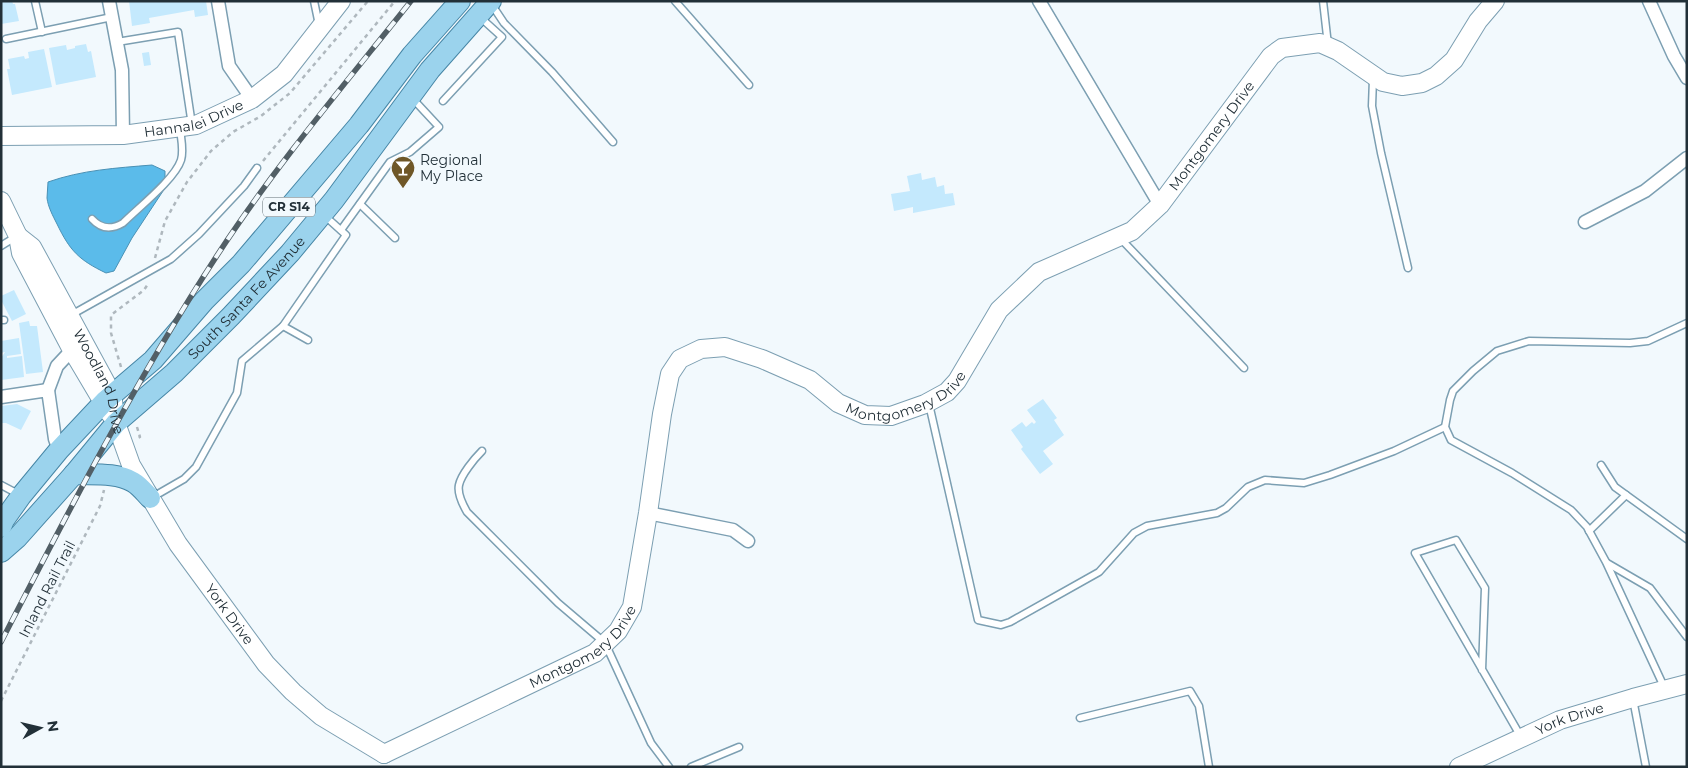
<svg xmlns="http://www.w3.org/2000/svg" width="1688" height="768" font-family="Montserrat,sans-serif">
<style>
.water{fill:#5bbbea;stroke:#4a91b5}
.building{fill:#c4e9fd}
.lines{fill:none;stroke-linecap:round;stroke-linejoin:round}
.lane-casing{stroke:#7c9fb2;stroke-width:9}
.street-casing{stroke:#7c9fb2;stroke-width:15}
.secondary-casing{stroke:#7c9fb2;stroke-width:20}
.primary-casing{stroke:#4686a6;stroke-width:22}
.path{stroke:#afb8be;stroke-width:2.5;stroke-dasharray:4 4;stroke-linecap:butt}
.lane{stroke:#fff;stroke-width:6}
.street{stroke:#fff;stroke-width:12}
.secondary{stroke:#fff;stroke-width:18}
.primary{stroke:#9bd3ed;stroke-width:20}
.rail-casing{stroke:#525f66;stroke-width:5.5}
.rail{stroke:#f2f9fd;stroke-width:4;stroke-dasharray:11;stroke-linecap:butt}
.labels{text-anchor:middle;stroke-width:4;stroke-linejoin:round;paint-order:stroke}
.shield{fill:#f2f9fd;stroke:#606c73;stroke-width:1}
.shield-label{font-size:12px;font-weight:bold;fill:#223038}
.street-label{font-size:14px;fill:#223038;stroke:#f2f9fd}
.poi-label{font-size:14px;fill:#223038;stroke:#f2f9fd;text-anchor:start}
</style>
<rect width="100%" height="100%" fill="#f2f9fd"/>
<path class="water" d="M152 165 165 171V188L132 238 114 271 106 273C79 260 70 251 57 224 53 216 48 207 47 198 47 193 48 187 48 182 82 170 116 168 152 165Z"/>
<g class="building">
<path d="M1 1H12L13 4H15L19 21 1 24Z"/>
<path d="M129 1H206L208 15 195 17 194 10 149 18 150 23 132 26Z"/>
<path d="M86 44 88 52 91 51 96 77 56 85 49 48 66 45 67 50 75 48V46Z"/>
<path d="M44 49 52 87 12 95 7 69H10L8 59 24 56 25 59 29 58 28 52Z"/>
<path d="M149 52 151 65 144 66 142 53Z"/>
<path d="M921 173 922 180 935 177 937 187 944 185 945 194 953 193 955 205 913 213V207L894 211 891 194 910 191 907 176Z"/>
<path d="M14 290 26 314 12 321 1 300V296Z"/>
<path d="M29 321 30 326H37L43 372 26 374 19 323Z"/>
<path d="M19 338 21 354 7 356V358L22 356 24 377 1 380V358L5 352 1 353V341Z"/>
<path d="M1043 399 1057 418 1054 420 1064 435 1043 451 1053 464 1040 474 1021 449 1023 447 1011 430 1022 422 1026 427 1032 422 1034 424 1036 422 1027 410Z"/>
<path d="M17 404 31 411 21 430 6 423H1V406Z"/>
</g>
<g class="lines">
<defs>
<g id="lane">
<path d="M35 1 42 32"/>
<path d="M314 1 319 25"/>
<path d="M675 1 749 85"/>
<path d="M1323 1 1328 45"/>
<path d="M492 5 504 23 552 72 613 142"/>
<path d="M6 39 112 17"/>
<path d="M117 42 178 32 192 125"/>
<path d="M1373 79 1372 106 1381 153 1408 268"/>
<path d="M443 101 502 37 481 18"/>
<path d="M360 204 395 238"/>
<path d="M92 219C101 229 111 230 123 223 138 208 175 179 181 160 184 150 181 139 180 129"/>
<path d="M341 230 390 162 410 152 439 127 413 99"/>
<path d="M1120 238 1244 368"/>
<path d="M1 246 17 236"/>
<path d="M71 315 171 259 199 234 244 186 257 168"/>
<path d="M1 320H4"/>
<path d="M308 340 283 326 346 235 325 216"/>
<path d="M929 404 978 620 1001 625 1010 622 1099 572 1134 533 1147 526 1217 513 1226 508 1248 487 1265 480 1304 483 1330 475 1394 451 1445 427"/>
<path d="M482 451C474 459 461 475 459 485 457 494 463 505 467 512L558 603 605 643 651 743 669 767"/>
<path d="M1601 465 1615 487 1687 539"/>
<path d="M1 485 20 495"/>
<path d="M151 498 184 479 196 467 237 393 242 361 283 326"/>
<path d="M1589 531 1626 495"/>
<path d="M1607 563 1650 588 1687 637"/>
<path d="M1482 670 1485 588 1456 540 1415 553 1521 737"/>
<path d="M1665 689 1606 562 1587 527 1571 510 1512 473 1451 440 1445 427 1450 400 1453 391 1473 371 1497 351 1529 341 1630 343 1648 341 1687 323"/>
<path d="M1633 699 1646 767"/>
<path d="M1080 718 1190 691 1199 706 1209 767"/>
<path d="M691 767 739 747"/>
</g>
<g id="street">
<path d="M109 1 122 70 123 135"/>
<path d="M218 1 229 66 252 99"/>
<path d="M1039 1 1160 205"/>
<path d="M1649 1 1674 56 1687 78"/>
<path d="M1585 222 1645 191 1687 158"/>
<path d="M48 390 57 366 72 350"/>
<path d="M1 397 48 390 55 439 59 450"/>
<path d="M648 513 733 530 748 541"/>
</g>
<g id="secondary">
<path id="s1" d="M1 136 123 135 196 125 252 99 284 74 341 1"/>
<path d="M1 201 18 236 21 253 72 350 110 414"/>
<path id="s2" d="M18 236 32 247 112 394 116 423 131 465 178 544 266 664 293 692 321 716 384 754"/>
<path id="s3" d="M384 754 595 653 618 631 632 607 648 513 662 414 670 374 680 359 701 349 725 347 762 359 810 380 838 403 865 415 891 416 925 404 947 392 957 381 999 310 1039 272 1132 231 1160 205 1271 56 1282 48 1320 43 1338 51 1383 82 1402 86 1422 83 1436 76 1454 60 1478 21 1495 1"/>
<path id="s4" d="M1459 767 1560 720 1633 698 1687 684"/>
</g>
<g id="primary">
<path d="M74 474C92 475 116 472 133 482 140 486 145 493 150 498"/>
<path d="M1 527 4 520 21 496 59 450 105 401 153 360 204 301 241 264 359 125 412 55 460 1"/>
<path id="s5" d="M1 552 17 538 74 474 116 423 174 373 231 316 290 253 334 200 430 70 491 1"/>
</g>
</defs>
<use href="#lane" class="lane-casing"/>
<use href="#street" class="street-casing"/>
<use href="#secondary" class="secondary-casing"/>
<use href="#primary" class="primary-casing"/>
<g class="path">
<path d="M263 161 395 1"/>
<path d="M155 258 165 221 187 182 211 151 233 132 261 116 290 93 368 1"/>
<path d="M121 367 111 333V315L144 290 148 284"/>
<path d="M137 427 140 437 138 438"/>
<path d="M1 701 100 506 104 490"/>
</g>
<use href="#lane" class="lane"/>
<use href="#street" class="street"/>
<use href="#secondary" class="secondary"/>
<use href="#primary" class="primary"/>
<defs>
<path id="rail" d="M1 642C69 510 137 378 218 254 276 165 345 84 411 1"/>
</defs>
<use href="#rail" class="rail-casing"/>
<use href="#rail" class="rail"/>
</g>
<defs>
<symbol id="bar-pin" viewBox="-11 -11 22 30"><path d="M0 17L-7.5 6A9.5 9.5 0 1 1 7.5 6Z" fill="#6f5727" stroke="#f2f9fd"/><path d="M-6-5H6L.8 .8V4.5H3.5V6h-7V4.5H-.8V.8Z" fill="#fff"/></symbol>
</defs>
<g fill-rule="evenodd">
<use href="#bar-pin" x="389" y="154" width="28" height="38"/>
</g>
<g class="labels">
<rect class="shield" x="263" y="197.5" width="52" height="19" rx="4"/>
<g class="shield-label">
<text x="289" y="211">CR S14</text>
</g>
<g class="street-label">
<text dy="5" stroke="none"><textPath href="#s1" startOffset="195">Hannalei Drive</textPath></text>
<text dy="5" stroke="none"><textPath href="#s3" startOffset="1218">Montgomery Drive</textPath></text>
<text dy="5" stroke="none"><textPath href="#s5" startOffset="354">South Santa Fe Avenue</textPath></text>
<text dy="5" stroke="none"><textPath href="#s2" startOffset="169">Woodland Drive</textPath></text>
<text dy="5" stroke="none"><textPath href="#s3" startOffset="798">Montgomery Drive</textPath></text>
<text transform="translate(47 589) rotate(-63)" y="5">Inland Rail Trail</text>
<text dy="5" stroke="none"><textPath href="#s2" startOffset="438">York Drive</textPath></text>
<text dy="5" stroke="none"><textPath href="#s3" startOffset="228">Montgomery Drive</textPath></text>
<text dy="5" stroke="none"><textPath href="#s4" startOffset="121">York Drive</textPath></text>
</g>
<g class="poi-label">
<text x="420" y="165">Regional<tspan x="420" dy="16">My Place</tspan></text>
</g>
</g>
<rect width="1688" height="768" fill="none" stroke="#223038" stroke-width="5"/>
<g transform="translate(40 728) rotate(82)" stroke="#f2f9fd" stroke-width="4" paint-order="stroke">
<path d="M0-4L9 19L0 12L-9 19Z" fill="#223038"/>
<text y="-8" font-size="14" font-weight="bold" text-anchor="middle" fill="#223038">N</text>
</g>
</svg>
